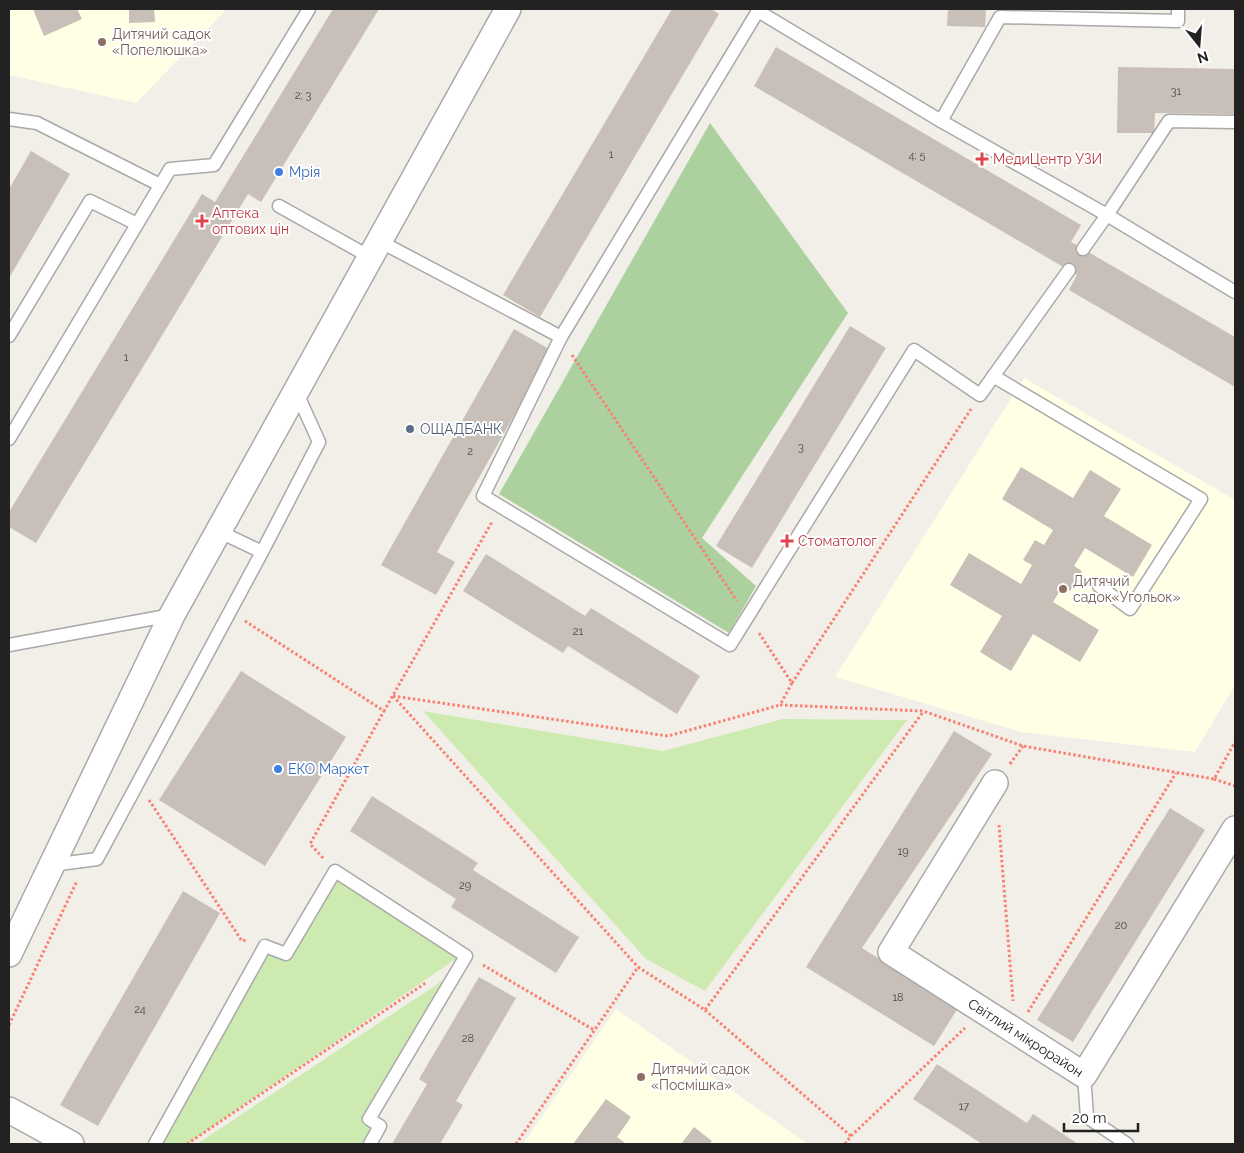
<svg xmlns="http://www.w3.org/2000/svg" width="1244" height="1153" font-family="Raleway,sans-serif">
<style>
.education{fill:#ffffe5}
.grass{fill:#cdebb0}
.forest{fill:#add19e}
.building{fill:#c7bfb8}
.lines{fill:none;stroke-linecap:round;stroke-linejoin:round}
.service-casing{stroke:#a9a9a9;stroke-width:15}
.minor-casing{stroke:#a9a9a9;stroke-width:28}
.path{stroke:#fa8072;stroke-width:3;stroke-dasharray:2.5 2.5;stroke-linecap:butt}
.service{stroke:#fff;stroke-width:12}
.minor{stroke:#fff;stroke-width:25}
.education-dot{fill:#8d6e63;stroke:#fff;stroke-width:2}
.health-dot{fill:#e0444e;stroke:#fff;stroke-width:2}
.shop-dot{fill:#3f7fe0;stroke:#fff;stroke-width:2}
.service-dot{fill:#5c6f8a;stroke:#fff;stroke-width:2}
.labels{text-anchor:middle;stroke-width:4;stroke-linejoin:round;paint-order:stroke}
.number-label{font-size:11px;fill:#4b4948}
.education-label{font-size:14px;fill:#785e54;stroke:#fff;text-anchor:start}
.health-label{font-size:14px;fill:#be3a42;stroke:#fff;text-anchor:start}
.shop-label{font-size:14px;fill:#366cbe;stroke:#fff;text-anchor:start}
.service-label{font-size:14px;fill:#4e5e75;stroke:#fff;text-anchor:start}
.street-label{font-size:14px;fill:#222;stroke:#fff}
</style>
<rect width="100%" height="100%" fill="#f2efe9"/>
<g class="education">
<path d="M9 9H227L136 103 9 75Z"/>
<path d="M1024 378 1235 500V685L1195 752 1021 732 835 677Z"/>
<path d="M616 1009 808 1144H523Z"/>
</g>
<g class="grass">
<path d="M423 711 663 751 783 719 907 720 705 991 646 959Z"/>
<path d="M333 874 460 956 187 1144H161L269 951 288 961Z"/>
<path d="M457 971 363 1122 373 1127 362 1144H197Z"/>
</g>
<path class="forest" d="M710 123 848 313 702 538 756 586 729 633 499 494Z"/>
<g class="building">
<path d="M33 9H77L82 19 44 36Z"/>
<path d="M129 9H154L155 22 129 23Z"/>
<path d="M333 9H379L261 202 248 194 36 543 9 527V512L202 194 215 202Z"/>
<path d="M672 9H711L719 14 540 317 503 295Z"/>
<path d="M948 9H986L985 27 947 26Z"/>
<path d="M776 47 1081 225 1071 242 1235 337V387L1069 290 1077 275 754 86Z"/>
<path d="M1118 67 1235 69V114L1155 113 1154 133H1117Z"/>
<path d="M31 151 70 174 9 278V189Z"/>
<path d="M850 326 886 348 752 568 716 546Z"/>
<path d="M514 329 551 350 437 552 455 562 436 595 381 565Z"/>
<path d="M1021 467 1073 498 1090 470 1121 489 1104 516 1152 545 1133 577 1085 548 1074 566 1082 571 1070 591 1062 587 1053 602 1099 630 1080 662 1033 634 1011 671 980 652 1002 616 950 585 969 553 1021 584 1032 565 1023 560 1035 540 1044 545 1053 530 1002 499Z"/>
<path d="M486 554 585 616 591 608 700 676 677 714 568 646 563 653 463 591Z"/>
<path d="M241 671 346 737 265 866 159 800Z"/>
<path d="M954 731 992 754 862 948 958 1008 934 1046 806 967Z"/>
<path d="M372 796 478 863 473 870 579 937 556 973 451 907 456 899 350 831Z"/>
<path d="M1170 808 1205 830 1073 1042 1037 1020Z"/>
<path d="M183 891 220 913 98 1126 60 1105Z"/>
<path d="M479 977 516 998 456 1101 463 1105 440 1144H392L427 1084 419 1079Z"/>
<path d="M937 1064 1027 1123 1033 1114 1078 1144H982L913 1099Z"/>
<path d="M606 1099 631 1117 617 1137 625 1143V1144H573Z"/>
<path d="M694 1127 712 1141 709 1144H681Z"/>
</g>
<g class="lines">
<defs>
<g id="service">
<path d="M9 119 37 123 160 185"/>
<path d="M941 121 1000 17 1178 21V9"/>
<path d="M279 206 370 257"/>
<path d="M379 241 561 337 483 496 730 645 914 350 980 395 1069 270"/>
<path d="M1083 249 1107 215 1169 121 1235 122"/>
<path d="M9 336 90 201 137 224"/>
<path d="M561 337 758 11 941 121 1107 215 1235 292"/>
<path d="M993 376 1201 499 1130 609 1099 586"/>
<path d="M9 439 170 169 214 165 309 9"/>
<path d="M218 531 262 552 319 442 296 391"/>
<path d="M9 645 172 615"/>
<path d="M52 865 97 859 262 552"/>
<path d="M1084 1075 1087 1117 1127 1144"/>
<path d="M155 1144 265 946 286 954 335 871 466 956 369 1119 380 1126 370 1144"/>
</g>
<g id="minor">
<path id="s1" d="M995 783 891 952 1084 1075 1235 829"/>
<path d="M9 954 172 615 508 9"/>
<path d="M9 1110 71 1144"/>
</g>
</defs>
<use href="#service" class="service-casing"/>
<use href="#minor" class="minor-casing"/>
<g class="path">
<path d="M572 355 737 601"/>
<path d="M245 621 384 711 492 522"/>
<path d="M759 633 792 683 780 705 923 711 1023 746 1214 779 1235 742"/>
<path d="M792 683 971 409"/>
<path d="M393 696 668 736 780 705"/>
<path d="M393 696 638 967"/>
<path d="M1010 764 1023 746"/>
<path d="M1214 779 1235 786"/>
<path d="M149 800 242 941 246 940"/>
<path d="M999 825 1013 1001"/>
<path d="M323 858 310 844 384 711"/>
<path d="M483 965 594 1030"/>
<path d="M705 1010 851 1136"/>
<path d="M1028 1012 1176 773"/>
<path d="M9 1025 77 881"/>
<path d="M187 1144 427 982"/>
<path d="M516 1144 638 967 705 1010 923 712"/>
<path d="M845 1144 851 1136 965 1028"/>
</g>
<use href="#service" class="service"/>
<use href="#minor" class="minor"/>
</g>
<g class="education-dot">
<circle cx="102" cy="42" r="5"/>
<circle cx="1063" cy="589" r="5"/>
<circle cx="641" cy="1077" r="5"/>
</g>
<g class="health-dot">
<path d="M979.5 151.5h5v5h5v5h-5v5h-5v-5h-5v-5h5z"/>
<path d="M199.5 213.5h5v5h5v5h-5v5h-5v-5h-5v-5h5z"/>
<path d="M784.5 533.5h5v5h5v5h-5v5h-5v-5h-5v-5h5z"/>
</g>
<g class="shop-dot">
<circle cx="279" cy="172" r="5"/>
<circle cx="278" cy="769" r="5"/>
</g>
<circle class="service-dot" cx="410" cy="429" r="5"/>
<g class="labels">
<g class="number-label">
<text x="1176" y="95">31</text>
<text x="303" y="99">2; 3</text>
<text x="611" y="158">1</text>
<text x="917" y="159">4; 5</text>
<text x="126" y="361">1</text>
<text x="801" y="451">3</text>
<text x="470" y="455">2</text>
<text x="578" y="635">21</text>
<text x="903" y="855">19</text>
<text x="465" y="889">29</text>
<text x="1121" y="929">20</text>
<text x="898" y="1001">18</text>
<text x="140" y="1013">24</text>
<text x="468" y="1042">28</text>
<text x="964" y="1110">17</text>
</g>
<g class="education-label">
<text x="112" y="39">Дитячий садок<tspan x="112" dy="16">«Попелюшка»</tspan></text>
<text x="1073" y="586">Дитячий<tspan x="1073" dy="16">садок«Угольок»</tspan></text>
<text x="651" y="1074">Дитячий садок<tspan x="651" dy="16">«Посмішка»</tspan></text>
</g>
<g class="health-label">
<text x="993" y="164">МедиЦентр УЗИ</text>
<text x="212" y="218">Аптека<tspan x="212" dy="16">оптових цін</tspan></text>
<text x="798" y="546">Стоматолог</text>
</g>
<g class="shop-label">
<text x="289" y="177">Мрія</text>
<text x="288" y="774">ЕКО Маркет</text>
</g>
<g class="service-label">
<text x="420" y="434">ОЩАДБАНК</text>
</g>
<g class="street-label">
<text dy="5" stroke="none"><textPath href="#s1" startOffset="358">Світлий мікрорайон</textPath></text>
</g>
</g>
<rect width="1244" height="1153" fill="none" stroke="#222222" stroke-width="20"/>
<g transform="translate(1199 45) rotate(163)" stroke="#ffffff" stroke-width="4" paint-order="stroke">
<path d="M0-4L9 19L0 12L-9 19Z" fill="#222222"/>
<text y="-8" font-size="14" font-weight="bold" text-anchor="middle" fill="#222222">N</text>
</g>
<path d="M1064 1123v8h74v-8" fill="none" stroke="#222222" stroke-width="2.5"/>
<text x="1072" y="1123" font-size="15" fill="#222222" stroke="#ffffff" stroke-width="4" paint-order="stroke">20 m</text>
</svg>
